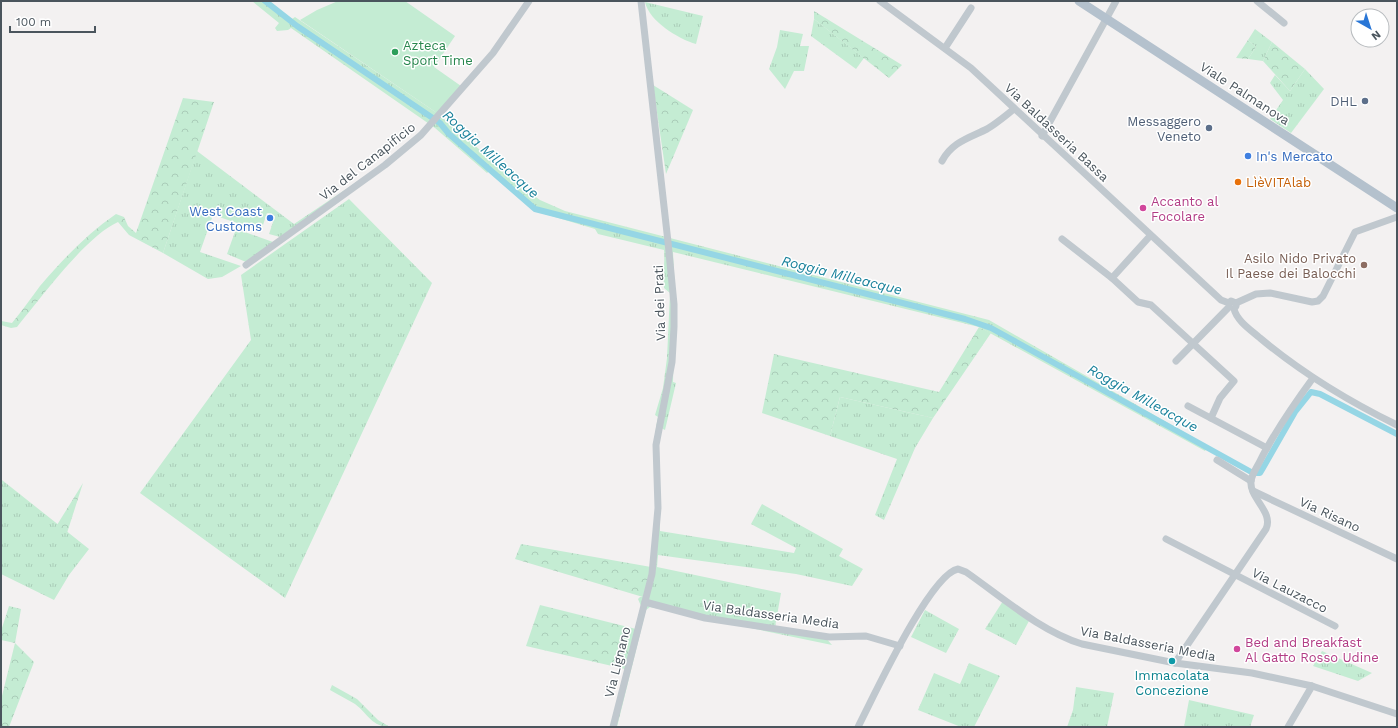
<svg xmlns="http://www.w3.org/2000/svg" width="1398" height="728" font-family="'Work Sans',sans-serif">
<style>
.grass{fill:url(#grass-tufts)}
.forest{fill:url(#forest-crowns)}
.park{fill:#c4ecd3}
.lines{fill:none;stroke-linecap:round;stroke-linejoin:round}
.canal{stroke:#95d6e5;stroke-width:6}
.minor{stroke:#c0c8ce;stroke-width:7}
.major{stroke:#b4c1cd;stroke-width:9}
.leisure-dot{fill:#2e9e5b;stroke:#fff;stroke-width:1.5}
.service-dot{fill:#5c6f8a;stroke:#fff;stroke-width:1.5}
.shop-dot{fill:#3f7fe0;stroke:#fff;stroke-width:1.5}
.food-dot{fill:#e8710a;stroke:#fff;stroke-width:1.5}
.hotel-dot{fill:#d1479c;stroke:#fff;stroke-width:1.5}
.education-dot{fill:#8d6e63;stroke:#fff;stroke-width:1.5}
.culture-dot{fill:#0f9aa8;stroke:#fff;stroke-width:1.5}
.labels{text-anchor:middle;stroke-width:3;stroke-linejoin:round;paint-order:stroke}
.leisure-label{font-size:13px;fill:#27864d;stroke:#fff;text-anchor:start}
.street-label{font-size:13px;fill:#4a555d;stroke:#fff}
.service-label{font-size:13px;fill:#4e5e75;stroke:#fff;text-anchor:end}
.shop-label{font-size:13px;fill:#366cbe;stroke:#fff;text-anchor:start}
.food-label{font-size:13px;fill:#c56008;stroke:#fff;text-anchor:start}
.hotel-label{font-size:13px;fill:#b23c85;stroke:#fff;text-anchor:start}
.education-label{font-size:13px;fill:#785e54;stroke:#fff;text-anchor:end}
.culture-label{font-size:13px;fill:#0d838f;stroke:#fff}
.water-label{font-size:14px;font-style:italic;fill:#19819b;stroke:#fff}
</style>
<defs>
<pattern id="grass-tufts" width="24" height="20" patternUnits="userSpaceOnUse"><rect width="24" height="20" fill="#c4ecd3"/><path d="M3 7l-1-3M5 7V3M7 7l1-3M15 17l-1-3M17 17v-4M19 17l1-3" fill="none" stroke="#aaccb8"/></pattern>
<pattern id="forest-crowns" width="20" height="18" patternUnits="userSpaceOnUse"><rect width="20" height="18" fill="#c4ecd3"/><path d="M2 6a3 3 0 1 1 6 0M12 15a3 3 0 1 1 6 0" fill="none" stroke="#aaccb8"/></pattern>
</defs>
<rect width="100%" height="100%" fill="#f3f1f1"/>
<g class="grass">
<path d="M252 1H269L292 19 295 17 437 113 530 193 540 200 565 211 989 320 1208 446 1205 451 979 327 673 252 675 292 673 382 676 383 665 430 661 428 658 446 660 531 794 553 796 548 751 524 762 504 843 549 839 556 863 569 852 586 796 574 658 555 657 567 781 593 775 627 824 636 832 645 650 607 646 610 617 727H611L641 606 638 599 640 597H643C652 567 656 535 656 503 657 474 651 446 658 417L655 415 663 388 667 358 670 293 664 288C663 275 665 263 664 250L598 234 595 229 538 212 540 209 529 202 492 168 487 173 435 128 291 28 288 30 277 31 275 28 279 23Z"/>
<path d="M645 2 703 16 696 44C678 39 649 21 645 2Z"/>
<path d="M814 19 864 58 856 69 811 36Z"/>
<path d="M1255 29 1272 42 1263 61 1248 59 1256 47 1248 40Z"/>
<path d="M780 30 803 34 800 46H809L804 71H794L785 89 769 69 777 47Z"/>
<path d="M1305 69 1324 89 1291 133 1270 119 1283 100 1270 83 1275 75 1290 91Z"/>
<path d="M197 151 294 224 370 173 280 237 269 234 275 216 267 213 261 231 213 215 200 252 241 266 222 277 208 279 163 253Z"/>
<path d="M349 199 432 283 285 598 140 493 251 340 241 275Z"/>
<path d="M236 229 273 242 246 262 227 254Z"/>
<path d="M840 397 933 418 915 448 884 520 875 515 897 459 830 436Z"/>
<path d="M2 480 89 549 69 575 54 600 1 574Z"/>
<path d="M1003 601 1029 621 1016 645 985 629Z"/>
<path d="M925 610 959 629 946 653 911 637Z"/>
<path d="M1322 651 1372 673 1358 681 1313 666Z"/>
<path d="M969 663 1000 676 974 727H961L918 710 934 673 960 684Z"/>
<path d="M1076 687 1114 693 1107 727H1067L1073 710Z"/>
<path d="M1189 700 1254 715 1250 727H1184Z"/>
</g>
<g class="forest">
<path d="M814 11 902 65 889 78 814 19Z"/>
<path d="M1248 40 1256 47 1248 59 1236 58Z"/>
<path d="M1272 42 1305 69 1290 91 1263 61Z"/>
<path d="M653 85 693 110 666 174Z"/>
<path d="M183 98 214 102 163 253 129 235 118 222C86 236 40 299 17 327L11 328 1 325V321L12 323C22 311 31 298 40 286 63 259 87 234 116 214L124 217 128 226 136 233Z"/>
<path d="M979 327 991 333 933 418 840 397 830 436 762 413 774 354 939 392Z"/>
<path d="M83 483 67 533 57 525Z"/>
<path d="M521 544 651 567 643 597 515 559Z"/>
<path d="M540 605 636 629 625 669 526 646Z"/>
<path d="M9 606 21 609 15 643 34 662 9 727H1V700L15 643 1 640V631Z"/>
<path d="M332 685 357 699 378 720 390 727C372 727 368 714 355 704 347 699 338 695 330 690Z"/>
</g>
<path class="park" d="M338 1H405L455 36 434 67 461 86 437 113 300 20 317 10Z"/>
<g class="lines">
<path class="canal" d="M265 1 297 26 440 123 449 134 535 209 965 319 991 328 1253 473H1260L1263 468 1295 412 1311 392 1320 394 1397 434"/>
<g class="minor">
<path d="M880 1 971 68 1221 300 1229 303 1231 301 1236 303V306L1234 309C1237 321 1251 330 1260 338 1302 373 1348 401 1397 425"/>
<path d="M1257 1 1284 23"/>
<path d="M945 48 971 8"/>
<path d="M1042 136 1116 1"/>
<path d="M942 161C952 142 969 138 987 129 997 123 1005 116 1014 109"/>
<path d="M1150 236 1112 278 1138 302 1151 305 1234 381 1220 398 1211 418"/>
<path d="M1062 239 1112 278"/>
<path d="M246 265 385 165 421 135 493 53 529 1"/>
<path d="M1236 303 1256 294 1270 293 1312 302 1318 301 1323 296 1355 232 1397 217"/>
<path d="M1176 361 1229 307"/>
<path d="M1188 406 1267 448"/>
<path d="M1217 460 1251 481"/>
<path d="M1253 491 1397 559"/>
<path d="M1166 539 1335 626"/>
<path d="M645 602 705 618 829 637 866 636 900 646"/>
<path d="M1175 663 1266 529C1274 512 1249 498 1251 481 1252 474 1257 467 1260 461 1275 431 1294 404 1313 378"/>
<path d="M613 727 652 574 658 508 656 445 672 362 674 327V304L668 242 641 1"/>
<path d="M858 727C873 698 930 574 958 569L966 572C1002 597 1040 631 1082 644L1175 663 1252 673 1312 686 1397 714"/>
<path d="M1288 727 1312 686"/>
</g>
<path class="major" d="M1079 1 1397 208"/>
</g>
<circle class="leisure-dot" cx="395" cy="52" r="4"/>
<g class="service-dot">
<circle cx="1365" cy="101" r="4"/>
<circle cx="1209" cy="128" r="4"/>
</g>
<g class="shop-dot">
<circle cx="1248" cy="156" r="4"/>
<circle cx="270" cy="218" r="4"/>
</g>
<circle class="food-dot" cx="1238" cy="182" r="4"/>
<g class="hotel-dot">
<circle cx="1143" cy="208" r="4"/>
<circle cx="1237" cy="649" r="4"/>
</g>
<circle class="education-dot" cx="1364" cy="265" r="4"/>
<circle class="culture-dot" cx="1172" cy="661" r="4"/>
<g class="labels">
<g class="leisure-label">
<text x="403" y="50">Azteca<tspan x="403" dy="15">Sport Time</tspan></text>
</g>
<g class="street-label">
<text transform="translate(1245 93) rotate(33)" y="5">Viale Palmanova</text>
<text transform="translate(1057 132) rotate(43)" y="5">Via Baldasseria Bassa</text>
<text transform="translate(367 161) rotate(-38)" y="5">Via del Canapificio</text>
<text transform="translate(659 303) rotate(-92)" y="5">Via dei Prati</text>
<text transform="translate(1330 514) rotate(25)" y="5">Via Risano</text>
<text transform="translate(1290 590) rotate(27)" y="5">Via Lauzacco</text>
<text transform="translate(771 614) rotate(8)" y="5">Via Baldasseria Media</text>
<text transform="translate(1148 643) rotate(11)" y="5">Via Baldasseria Media</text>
<text transform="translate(617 662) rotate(-76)" y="5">Via Lignano</text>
</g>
<g class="service-label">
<text x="1357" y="106">DHL</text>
<text x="1201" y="126">Messaggero<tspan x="1201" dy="15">Veneto</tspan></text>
</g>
<g class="shop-label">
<text x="1256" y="161">In's Mercato</text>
<text x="262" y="216" text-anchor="end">West Coast<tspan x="262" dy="15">Customs</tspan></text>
</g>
<g class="food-label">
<text x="1246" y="187">LìèVITAlab</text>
</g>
<g class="hotel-label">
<text x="1151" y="206">Accanto al<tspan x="1151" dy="15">Focolare</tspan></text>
<text x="1245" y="647">Bed and Breakfast<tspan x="1245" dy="15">Al Gatto Rosso Udine</tspan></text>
</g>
<g class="education-label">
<text x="1356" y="263">Asilo Nido Privato<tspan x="1356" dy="15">Il Paese dei Balocchi</tspan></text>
</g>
<g class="culture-label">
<text x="1172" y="680">Immacolata<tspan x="1172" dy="15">Concezione</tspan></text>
</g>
<g class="water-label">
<text transform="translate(491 154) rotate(42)" y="5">Roggia Milleacque</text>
<text transform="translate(842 275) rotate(14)" y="5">Roggia Milleacque</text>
<text transform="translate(1143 398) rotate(29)" y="5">Roggia Milleacque</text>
</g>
</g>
<rect width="1398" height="728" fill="none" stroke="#4a555d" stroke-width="4"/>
<g transform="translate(1370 28) rotate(141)"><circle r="19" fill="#ffffff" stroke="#b7bbbe"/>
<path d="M0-3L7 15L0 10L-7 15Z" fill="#2976d6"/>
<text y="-6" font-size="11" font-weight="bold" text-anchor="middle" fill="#4a555d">N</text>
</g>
<path d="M10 26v6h85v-6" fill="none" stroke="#4a555d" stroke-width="2"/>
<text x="16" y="26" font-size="12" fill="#4a555d" stroke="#ffffff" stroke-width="3" paint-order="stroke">100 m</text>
</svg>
